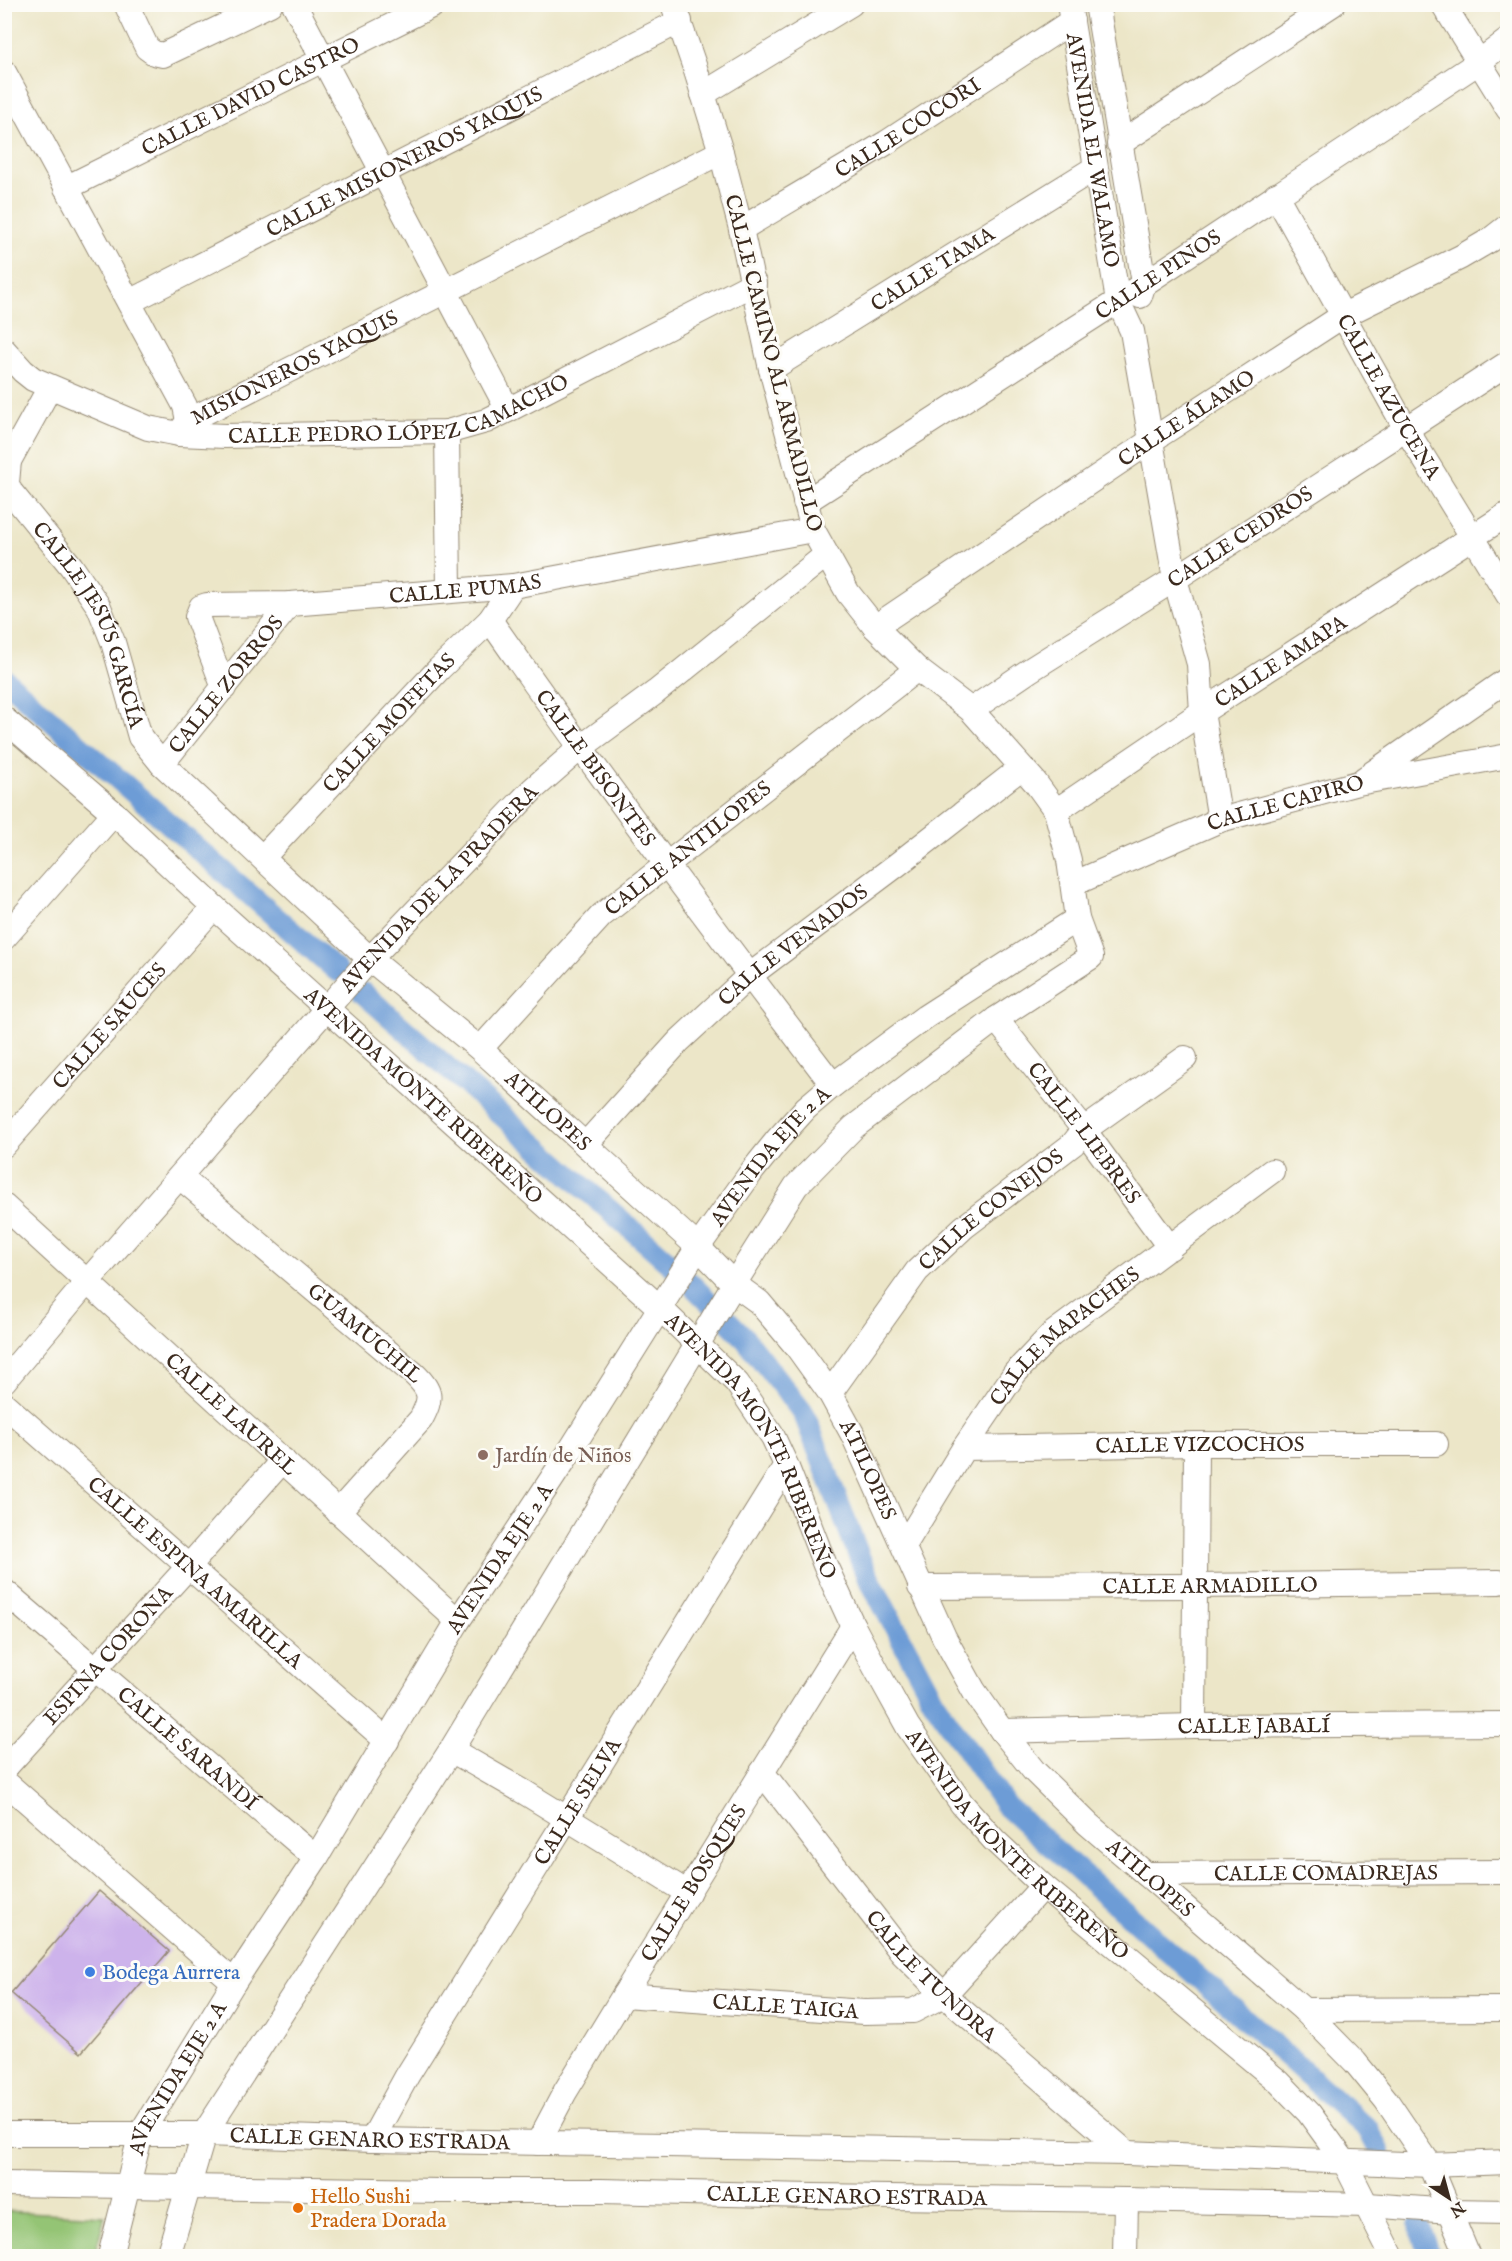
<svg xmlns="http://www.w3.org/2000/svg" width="1512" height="2261" font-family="'IM FELL English',serif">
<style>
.green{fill:#94c474;stroke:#687749;stroke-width:1.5}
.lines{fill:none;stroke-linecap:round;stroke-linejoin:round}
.canal{stroke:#6d9cd6;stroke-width:22}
.building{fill:#cdb3eb}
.minor-casing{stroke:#948873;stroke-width:26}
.minor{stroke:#fff;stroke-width:24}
.education-dot{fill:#8d6e63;stroke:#fdfcf7;stroke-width:2}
.shop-dot{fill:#3f7fe0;stroke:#fdfcf7;stroke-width:2}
.food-dot{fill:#e8710a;stroke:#fdfcf7;stroke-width:2}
.labels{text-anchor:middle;stroke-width:6;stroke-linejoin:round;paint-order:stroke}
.street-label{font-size:21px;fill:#3b2a1e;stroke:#fdfcf7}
.education-label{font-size:21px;fill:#785e54;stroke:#fdfcf7;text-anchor:start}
.shop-label{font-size:21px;fill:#366cbe;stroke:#fdfcf7;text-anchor:start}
.food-label{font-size:21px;fill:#c56008;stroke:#fdfcf7;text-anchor:start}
</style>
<rect width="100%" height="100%" fill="#fdfcf7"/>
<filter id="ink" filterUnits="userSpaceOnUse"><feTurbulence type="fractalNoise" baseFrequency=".0167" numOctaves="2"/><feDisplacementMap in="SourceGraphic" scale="12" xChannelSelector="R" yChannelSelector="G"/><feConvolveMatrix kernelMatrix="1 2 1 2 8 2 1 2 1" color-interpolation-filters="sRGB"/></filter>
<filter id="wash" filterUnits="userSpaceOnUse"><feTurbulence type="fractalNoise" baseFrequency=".008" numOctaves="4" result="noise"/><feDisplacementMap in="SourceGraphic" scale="24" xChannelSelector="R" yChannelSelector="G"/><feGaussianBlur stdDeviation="1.35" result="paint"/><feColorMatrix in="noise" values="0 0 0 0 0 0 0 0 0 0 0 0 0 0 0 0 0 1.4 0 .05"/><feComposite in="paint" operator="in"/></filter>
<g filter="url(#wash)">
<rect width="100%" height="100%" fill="#ece6c8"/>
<path class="green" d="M5 2211 105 2216 94 2256H5Z"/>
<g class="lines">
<g class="canal">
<path d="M4 679 337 971"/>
<path d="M363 993 673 1266"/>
<path d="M690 1283 709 1302"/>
<path d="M727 1320 743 1336 804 1414 864 1569 935 1703 1005 1805 1368 2129 1380 2152"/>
<path d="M1419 2225 1430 2256"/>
</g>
</g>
<g id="blocks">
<path class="building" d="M99 1891 169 1951 81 2053 11 1993Z"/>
</g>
</g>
<g filter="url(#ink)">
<use href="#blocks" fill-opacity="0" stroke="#948873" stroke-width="1.5"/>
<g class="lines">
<defs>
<g id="minor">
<path d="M126 4 147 48 154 53 163 55 270 4"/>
<path d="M294 4 508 410"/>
<path id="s1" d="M1069 4 1118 301 1132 331 1175 579 1199 664 1202 712 1220 820"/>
<path d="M1097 4 1144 283 1140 296"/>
<path d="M1443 4 1508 109"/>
<path d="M4 72 185 406 188 421"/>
<path d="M703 94 851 4"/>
<path d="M1119 144 1333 4"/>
<path id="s2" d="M66 188 435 4"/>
<path id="s3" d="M1276 195 1406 429 1508 595"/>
<path id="s4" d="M741 229 886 143 1072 21"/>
<path id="s5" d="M129 302 680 21"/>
<path id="s6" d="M4 350 23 371 33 379 148 428 179 434 225 436 447 432 486 421 508 410 754 283"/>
<path id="s7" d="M771 369 1095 168"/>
<path d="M447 432 449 590"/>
<path id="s8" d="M179 434 188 421 721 152"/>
<path id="s9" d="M4 457 9 461 7 483 10 491 71 566 99 607 113 642 140 737 162 764 370 959 480 1049 698 1247 734 1284 759 1302 797 1347 830 1393 853 1435 944 1637 974 1691 1002 1731 1034 1771 1088 1824 1304 2010 1355 2062 1386 2100 1430 2165 1468 2256"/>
<path d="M9 461 50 387"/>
<path id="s10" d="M805 502 1118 301 1479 62 1508 40"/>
<path id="s11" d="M490 620C600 778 716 932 833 1085"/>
<path id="s12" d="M875 627 1152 440 1344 315 1461 257 1490 240 1508 226"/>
<path id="s13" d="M224 688 197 617 201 607 207 605 290 604 513 586 813 530"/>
<path id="s14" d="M971 710 1030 670 1175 579 1508 363"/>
<path id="s15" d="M4 719 114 813 214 907 660 1308 737 1383 773 1437 786 1465 825 1565 853 1626 877 1671 908 1727 962 1804 994 1840 1043 1886 1244 2053 1279 2082 1309 2113 1344 2161 1392 2256"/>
<path id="s16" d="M162 764 290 604"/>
<path d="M1364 779 1508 679"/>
<path id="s17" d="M1056 811 1202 712 1508 514"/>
<path id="s18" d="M263 857 439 669 490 620 513 586"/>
<path id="s19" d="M1073 884 1220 820 1358 783 1508 756"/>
<path d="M4 938 114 813"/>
<path id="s20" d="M996 1019 1084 1130 1170 1248"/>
<path id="s21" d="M480 1049 602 915 917 669"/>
<path id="s22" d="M586 1144 679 1041 749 976 898 864 1021 768"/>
<path id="s23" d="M4 1145 214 907"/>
<path id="s24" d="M180 1177 414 1374C432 1391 432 1398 421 1419L338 1512"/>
<path id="s25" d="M4 1206 458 1621"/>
<path id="s26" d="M4 1381 87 1282 370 959 533 789 580 748 656 692 826 555"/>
<path id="s27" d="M830 1393 917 1271 964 1227 1073 1144 1084 1130 1185 1058"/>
<path id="s28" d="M4 1404 387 1741"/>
<path id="s29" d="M964 1448 1196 1444H1436"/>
<path id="s30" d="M904 1546 964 1448 1015 1373 1051 1335 1272 1171"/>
<path id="s31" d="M920 1587 1195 1586 1499 1582"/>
<path id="s32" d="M4 1591 316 1858"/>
<path d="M1194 1726 1196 1444"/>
<path id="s33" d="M1002 1731 1194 1726 1508 1724"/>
<path d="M451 1750 524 1792 688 1893"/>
<path id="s34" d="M4 1769 189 1566 283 1460"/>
<path id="s35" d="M762 1772 902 1953 944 1995 1127 2153"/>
<path d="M4 1781 234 1982"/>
<path id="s36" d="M1146 1874 1508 1872"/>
<path id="s37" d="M624 1995 864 2012 913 2011 944 1995 1043 1886"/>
<path d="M1304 2010 1508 2009"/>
<path id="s38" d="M4 2134H204L372 2140 1127 2153 1430 2165 1508 2162"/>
<path id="s39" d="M372 2140 407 2076 786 1465"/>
<path id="s40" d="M538 2143 565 2092 624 1995 853 1626"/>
<path id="s41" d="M4 2184 439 2191H601L812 2196 1126 2200 1368 2205 1451 2211 1508 2212"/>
<path id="s42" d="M110 2256 141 2133 234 1982 316 1858 458 1621 563 1462 698 1247 753 1170 778 1139 806 1108 833 1085 925 1017 1077 919"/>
<path d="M168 2256 204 2134 451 1750 734 1284 796 1186 854 1127 996 1019 1091 957 1077 919 1069 860 1056 811 1035 782 971 710 917 669 875 627 848 593 813 530 771 369 741 229 721 152 696 71 673 4"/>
<path d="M1125 2256 1126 2200"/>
</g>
</defs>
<use href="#minor" class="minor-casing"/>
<use href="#minor" class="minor"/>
</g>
</g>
<circle class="education-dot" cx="483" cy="1455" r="6"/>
<circle class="shop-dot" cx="90" cy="1972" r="6"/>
<circle class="food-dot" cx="298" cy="2208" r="6"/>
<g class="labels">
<g class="street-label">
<text dy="7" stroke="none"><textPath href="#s2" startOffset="206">CALLE DAVID CASTRO</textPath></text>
<text dy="7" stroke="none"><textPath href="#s4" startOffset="195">CALLE COCORI</textPath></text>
<text dy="7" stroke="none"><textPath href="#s1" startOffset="148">AVENIDA EL WALAMO</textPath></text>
<text dy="7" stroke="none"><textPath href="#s5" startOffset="309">CALLE MISIONEROS YAQUIS</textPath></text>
<text dy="7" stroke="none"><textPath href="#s7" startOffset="190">CALLE TAMA</textPath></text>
<text dy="7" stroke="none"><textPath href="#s10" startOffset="420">CALLE PINOS</textPath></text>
<text dy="7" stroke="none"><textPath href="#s8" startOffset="135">MISIONEROS YAQUIS</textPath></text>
<text transform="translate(774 363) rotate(76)" y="7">CALLE CAMINO AL ARMADILLO</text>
<text dy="7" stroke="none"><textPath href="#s3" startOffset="231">CALLE AZUCENA</textPath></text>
<text dy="7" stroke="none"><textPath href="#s6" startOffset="422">CALLE PEDRO LÓPEZ CAMACHO</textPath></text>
<text dy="7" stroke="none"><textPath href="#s12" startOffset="375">CALLE ÁLAMO</textPath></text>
<text dy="7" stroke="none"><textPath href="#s14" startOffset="320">CALLE CEDROS</textPath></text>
<text dy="7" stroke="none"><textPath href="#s13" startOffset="352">CALLE PUMAS</textPath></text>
<text dy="7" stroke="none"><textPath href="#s9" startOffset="195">CALLE JESÚS GARCÍA</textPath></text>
<text dy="7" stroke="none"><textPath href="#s17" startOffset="270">CALLE AMAPA</textPath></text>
<text dy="7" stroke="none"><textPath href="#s16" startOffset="102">CALLE ZORROS</textPath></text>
<text dy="7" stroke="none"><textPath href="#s18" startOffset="184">CALLE MOFETAS</textPath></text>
<text dy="7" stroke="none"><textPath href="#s11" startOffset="182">CALLE BISONTES</textPath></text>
<text dy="7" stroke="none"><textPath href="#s19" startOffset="228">CALLE CAPIRO</textPath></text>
<text dy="7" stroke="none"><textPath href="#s21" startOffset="290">CALLE ANTILOPES</textPath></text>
<text dy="7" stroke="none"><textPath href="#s26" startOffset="657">AVENIDA DE LA PRADERA</textPath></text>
<text dy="7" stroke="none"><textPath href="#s22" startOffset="288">CALLE VENADOS</textPath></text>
<text dy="7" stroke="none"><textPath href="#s23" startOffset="159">CALLE SAUCES</textPath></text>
<text dy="7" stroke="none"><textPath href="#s15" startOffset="564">AVENIDA MONTE RIBEREÑO</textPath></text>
<text dy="7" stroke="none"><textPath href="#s9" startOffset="874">ATILOPES</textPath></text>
<text dy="7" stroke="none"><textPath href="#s20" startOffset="144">CALLE LIEBRES</textPath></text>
<text dy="7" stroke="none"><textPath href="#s42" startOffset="1290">AVENIDA EJE 2 A</textPath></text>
<text dy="7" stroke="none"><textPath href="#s27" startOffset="246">CALLE CONEJOS</textPath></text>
<text dy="7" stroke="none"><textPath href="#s24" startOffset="242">GUAMUCHIL</textPath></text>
<text dy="7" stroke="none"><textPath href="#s30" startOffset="267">CALLE MAPACHES</textPath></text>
<text dy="7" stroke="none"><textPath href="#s25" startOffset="308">CALLE LAUREL</textPath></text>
<text dy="7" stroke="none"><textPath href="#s29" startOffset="236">CALLE VIZCOCHOS</textPath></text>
<text dy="7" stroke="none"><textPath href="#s15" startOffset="1050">AVENIDA MONTE RIBEREÑO</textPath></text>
<text dy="7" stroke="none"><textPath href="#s9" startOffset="1360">ATILOPES</textPath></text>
<text dy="7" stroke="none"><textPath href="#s42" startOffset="804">AVENIDA EJE 2 A</textPath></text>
<text dy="7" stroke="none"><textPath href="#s28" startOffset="255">CALLE ESPINA AMARILLA</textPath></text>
<text dy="7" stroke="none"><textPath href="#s31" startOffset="290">CALLE ARMADILLO</textPath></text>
<text dy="7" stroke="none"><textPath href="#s34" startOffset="154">ESPINA CORONA</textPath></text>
<text dy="7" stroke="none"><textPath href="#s33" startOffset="252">CALLE JABALÍ</textPath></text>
<text dy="7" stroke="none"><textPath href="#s32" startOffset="242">CALLE SARANDÍ</textPath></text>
<text dy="7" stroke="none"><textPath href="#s39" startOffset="396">CALLE SELVA</textPath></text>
<text dy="7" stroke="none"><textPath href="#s15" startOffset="1536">AVENIDA MONTE RIBEREÑO</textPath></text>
<text dy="7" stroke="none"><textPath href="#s36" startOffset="180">CALLE COMADREJAS</textPath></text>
<text dy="7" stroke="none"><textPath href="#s9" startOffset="1864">ATILOPES</textPath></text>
<text dy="7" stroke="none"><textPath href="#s40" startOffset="303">CALLE BOSQUES</textPath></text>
<text dy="7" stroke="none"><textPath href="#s35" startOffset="266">CALLE TUNDRA</textPath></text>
<text dy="7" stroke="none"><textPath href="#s37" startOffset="162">CALLE TAIGA</textPath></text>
<text dy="7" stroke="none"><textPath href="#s42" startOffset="192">AVENIDA EJE 2 A</textPath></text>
<text dy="7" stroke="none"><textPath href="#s38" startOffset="366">CALLE GENARO ESTRADA</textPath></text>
<text dy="7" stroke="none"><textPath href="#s41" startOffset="843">CALLE GENARO ESTRADA</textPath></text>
</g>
<g class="education-label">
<text x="495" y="1462">Jardín de Niños</text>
</g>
<g class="shop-label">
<text x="102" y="1979">Bodega Aurrera</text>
</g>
<g class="food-label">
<text x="310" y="2203">Hello Sushi<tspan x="310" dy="24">Pradera Dorada</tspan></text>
</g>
</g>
<rect width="1512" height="2261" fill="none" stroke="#fdfcf7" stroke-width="24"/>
<g transform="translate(1449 2198) rotate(144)" stroke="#fdfcf7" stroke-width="4.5" paint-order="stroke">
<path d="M0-4.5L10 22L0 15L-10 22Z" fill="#3b2a1e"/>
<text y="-9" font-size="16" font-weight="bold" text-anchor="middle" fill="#3b2a1e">N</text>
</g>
</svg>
